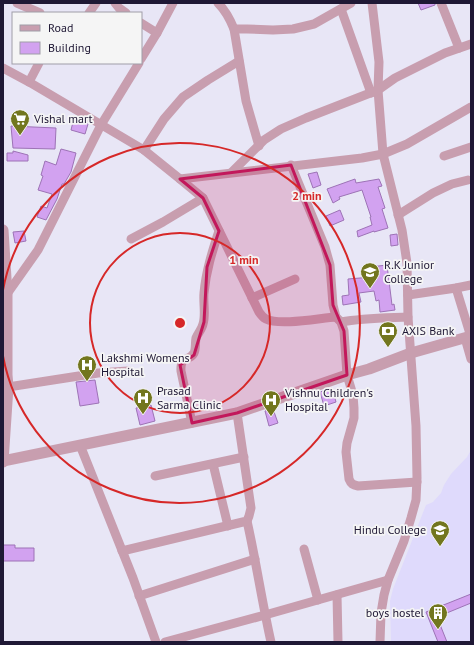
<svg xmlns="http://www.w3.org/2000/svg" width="474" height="645" font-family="'PT Sans',sans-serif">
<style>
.built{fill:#dfdafc}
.building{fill:#d2a2f0;stroke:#9d73b6}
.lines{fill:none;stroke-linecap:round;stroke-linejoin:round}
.minor{stroke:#c89eaf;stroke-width:9}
.tertiary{stroke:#c89eaf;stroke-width:11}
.marked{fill:#c2185b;fill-opacity:0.2;stroke:#c2185b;stroke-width:3;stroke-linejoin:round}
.ring{fill:none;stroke:#d62828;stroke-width:2}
.labels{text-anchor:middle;stroke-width:3.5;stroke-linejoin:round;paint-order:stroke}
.poi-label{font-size:12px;fill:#1f1835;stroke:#f5f5f5;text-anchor:start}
.centre{fill:#d62828;stroke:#f5f5f5;stroke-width:2}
.ring-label{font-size:12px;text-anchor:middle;font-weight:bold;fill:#d62828;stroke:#f5f5f5;stroke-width:3.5;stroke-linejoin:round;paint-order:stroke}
</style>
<rect width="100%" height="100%" fill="#e8e6f6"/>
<path class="built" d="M471 450V642H391L390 601 393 589 426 505 433 502 441 493 444 485 451 474 467 457Z"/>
<g class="building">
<path d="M418 3H435V5L421 10Z"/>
<path d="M74 118 84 121 88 124 85 134 71 130Z"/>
<path d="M11 126 56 128 55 149 13 148Z"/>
<path d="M61 149 76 153 71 172 64 184H62L57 199 46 220 37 217 41 206 47 208 52 194 38 190 43 176 41 175 45 161 56 165Z"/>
<path d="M13 151 28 155V161H7V153H13Z"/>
<path d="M317 172 321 185 313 188 308 174Z"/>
<path d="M355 179 356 183 379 179 382 186 378 187 385 208 382 209 388 228 374 232V231L358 237 357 231 372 225 370 217H371L362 190 339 197 340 199 333 203 327 189Z"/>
<path d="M340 210 344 220 330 226 326 216Z"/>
<path d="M24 231 26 241 15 243 13 232Z"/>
<path d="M397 234 398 245 391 246 390 235Z"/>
<path d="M387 265 392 305 394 304 395 310 380 312 379 300 376 301 374 291 359 293 361 302 343 305 342 296 349 295 348 279 372 277 370 267Z"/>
<path d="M95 380 99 403 80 406 76 382Z"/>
<path d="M332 388 336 402 324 406 320 392Z"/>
<path d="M151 405 155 421 140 425 136 408Z"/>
<path d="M273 409 278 423 269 426 265 411Z"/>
<path d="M3 545H15V548H34V561H3Z"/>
<path d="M471 594V603L437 617 447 642H438L426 612Z"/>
</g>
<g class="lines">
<g class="minor">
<path d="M17 3 40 13"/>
<path d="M115 3 119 8 126 13"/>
<path d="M218 3C226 11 230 19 234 29L246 101 259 146"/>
<path d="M372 3 379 62 378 90 383 154 402 230 407 263 408 317 416 426 417 478 416 500 411 518 404 541 388 580 384 595 381 613 380 642"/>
<path d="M441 3 459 48"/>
<path d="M341 9 371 93"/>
<path d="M89 13 96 3"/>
<path d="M141 23 157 33"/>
<path d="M234 29H247L273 30 293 29 314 24 351 3"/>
<path d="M141 59 157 33 173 3"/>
<path d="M3 68 29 82 144 150 180 179 362 158 383 154 407 144 471 107"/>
<path d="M29 82 39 63"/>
<path d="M144 150 164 119 183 97 208 80 239 61"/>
<path d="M444 156 471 147"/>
<path d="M291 165 325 247 330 265 333 305 336 317 341 322 344 331 347 375 353 395 354 408V418L347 443 346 452 349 479C351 484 353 485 358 486L417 482"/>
<path d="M232 172 264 140 281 129 306 118 378 90 395 78 445 53 471 44"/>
<path d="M180 179 203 198 259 312C261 315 264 318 266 319 280 326 320 318 336 317"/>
<path d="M398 215 433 193 452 184 468 180"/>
<path d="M131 239 163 222 203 198"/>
<path d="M456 288 471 337"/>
<path d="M7 294 38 250 101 125 139 63"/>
<path d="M408 295 456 288 471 285"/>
<path d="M252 298 295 279"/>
<path d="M341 322C363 318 385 318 408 317"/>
<path d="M465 338 471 359"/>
<path d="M8 387 98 373 128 371"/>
<path d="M192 423 181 371C180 355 189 362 194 353 196 349 195 343 196 338 198 333 202 329 203 324 206 315 203 303 204 293 206 271 212 252 219 231"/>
<path d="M80 445 133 578 156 642"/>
<path d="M213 464 228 526"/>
<path d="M155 476 244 457"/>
<path d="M247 521C256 561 262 602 271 642"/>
<path d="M304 549 318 600"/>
<path d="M122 551 247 521 249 516 251 508 237 413"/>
<path d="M337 595 338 642"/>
<path d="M139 596 255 559"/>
<path d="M165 642 265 615 388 580"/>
</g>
<g class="tertiary">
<path d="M3 230 7 294V375L8 387 3 462"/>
<path d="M3 461 237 413 347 375 369 369 411 353 471 336"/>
</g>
</g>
<path class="marked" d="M291 165 330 265 333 305 344 331 347 375 237 413 192 423 180 365 194 355 204 322 207 267 219 231 203 198 180 179Z"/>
<g class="ring">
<circle cx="180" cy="323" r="90"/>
<path d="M3 290A180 180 0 1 1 3 356"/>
</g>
<defs>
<symbol id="supermarket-pin" viewBox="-11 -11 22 30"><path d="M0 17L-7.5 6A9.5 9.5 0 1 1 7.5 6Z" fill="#72761e" stroke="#f5f5f5"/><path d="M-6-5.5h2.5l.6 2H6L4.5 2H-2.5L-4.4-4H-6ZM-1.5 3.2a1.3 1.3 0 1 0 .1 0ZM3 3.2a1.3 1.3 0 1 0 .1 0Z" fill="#fff"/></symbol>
<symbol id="university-pin" viewBox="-11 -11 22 30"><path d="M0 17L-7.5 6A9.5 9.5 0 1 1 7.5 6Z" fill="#72761e" stroke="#f5f5f5"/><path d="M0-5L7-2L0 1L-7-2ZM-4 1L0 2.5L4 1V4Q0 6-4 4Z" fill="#fff"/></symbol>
<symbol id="bank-pin" viewBox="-11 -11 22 30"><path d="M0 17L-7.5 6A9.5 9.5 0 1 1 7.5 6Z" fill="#72761e" stroke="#f5f5f5"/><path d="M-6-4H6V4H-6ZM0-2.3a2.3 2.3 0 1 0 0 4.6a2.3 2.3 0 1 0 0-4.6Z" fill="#fff"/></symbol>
<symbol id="hospital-pin" viewBox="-11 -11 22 30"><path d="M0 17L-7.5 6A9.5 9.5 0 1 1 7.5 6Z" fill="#72761e" stroke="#f5f5f5"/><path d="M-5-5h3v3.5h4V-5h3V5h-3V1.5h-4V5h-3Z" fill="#fff"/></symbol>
<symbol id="building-pin" viewBox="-11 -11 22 30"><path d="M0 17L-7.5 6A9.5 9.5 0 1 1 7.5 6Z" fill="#72761e" stroke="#f5f5f5"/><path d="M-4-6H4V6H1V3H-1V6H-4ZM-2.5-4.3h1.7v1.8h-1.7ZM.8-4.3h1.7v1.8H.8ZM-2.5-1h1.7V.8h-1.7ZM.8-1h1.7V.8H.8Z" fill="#fff"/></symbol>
</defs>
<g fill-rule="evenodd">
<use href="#supermarket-pin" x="9" y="108" width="22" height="30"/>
<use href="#university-pin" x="359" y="261" width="22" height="30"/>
<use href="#bank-pin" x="377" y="320" width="22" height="30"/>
<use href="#hospital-pin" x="76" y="354" width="22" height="30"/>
<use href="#hospital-pin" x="132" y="387" width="22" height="30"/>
<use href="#hospital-pin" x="260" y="389" width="22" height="30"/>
<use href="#university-pin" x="429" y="519" width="22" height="30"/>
<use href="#building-pin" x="427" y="602" width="22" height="30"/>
</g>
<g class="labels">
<g class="poi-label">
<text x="34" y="123">Vishal mart</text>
<text x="384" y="269">R.K Junior<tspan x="384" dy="14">College</tspan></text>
<text x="402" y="335">AXIS Bank</text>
<text x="101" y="362">Lakshmi Womens<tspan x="101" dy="14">Hospital</tspan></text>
<text x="157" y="395">Prasad<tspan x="157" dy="14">Sarma Clinic</tspan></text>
<text x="285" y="397">Vishnu Children's<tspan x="285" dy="14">Hospital</tspan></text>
<text x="426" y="534" text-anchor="end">Hindu College</text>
<text x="424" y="617" text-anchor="end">boys hostel</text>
</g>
</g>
<circle cx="180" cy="323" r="6" class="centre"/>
<g class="ring-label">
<text x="307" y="200">2 min</text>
<text x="244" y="264">1 min</text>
</g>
<rect width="474" height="645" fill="none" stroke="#1f1835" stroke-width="8"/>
<rect x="12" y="12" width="130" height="52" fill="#f5f5f5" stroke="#9f9da8"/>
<rect x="20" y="25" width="20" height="6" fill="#c89eaf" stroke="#9f9da8"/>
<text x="48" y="32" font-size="12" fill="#1f1835">Road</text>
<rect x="20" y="42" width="20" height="12" fill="#d2a2f0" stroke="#9f9da8"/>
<text x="48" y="52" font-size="12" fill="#1f1835">Building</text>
</svg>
